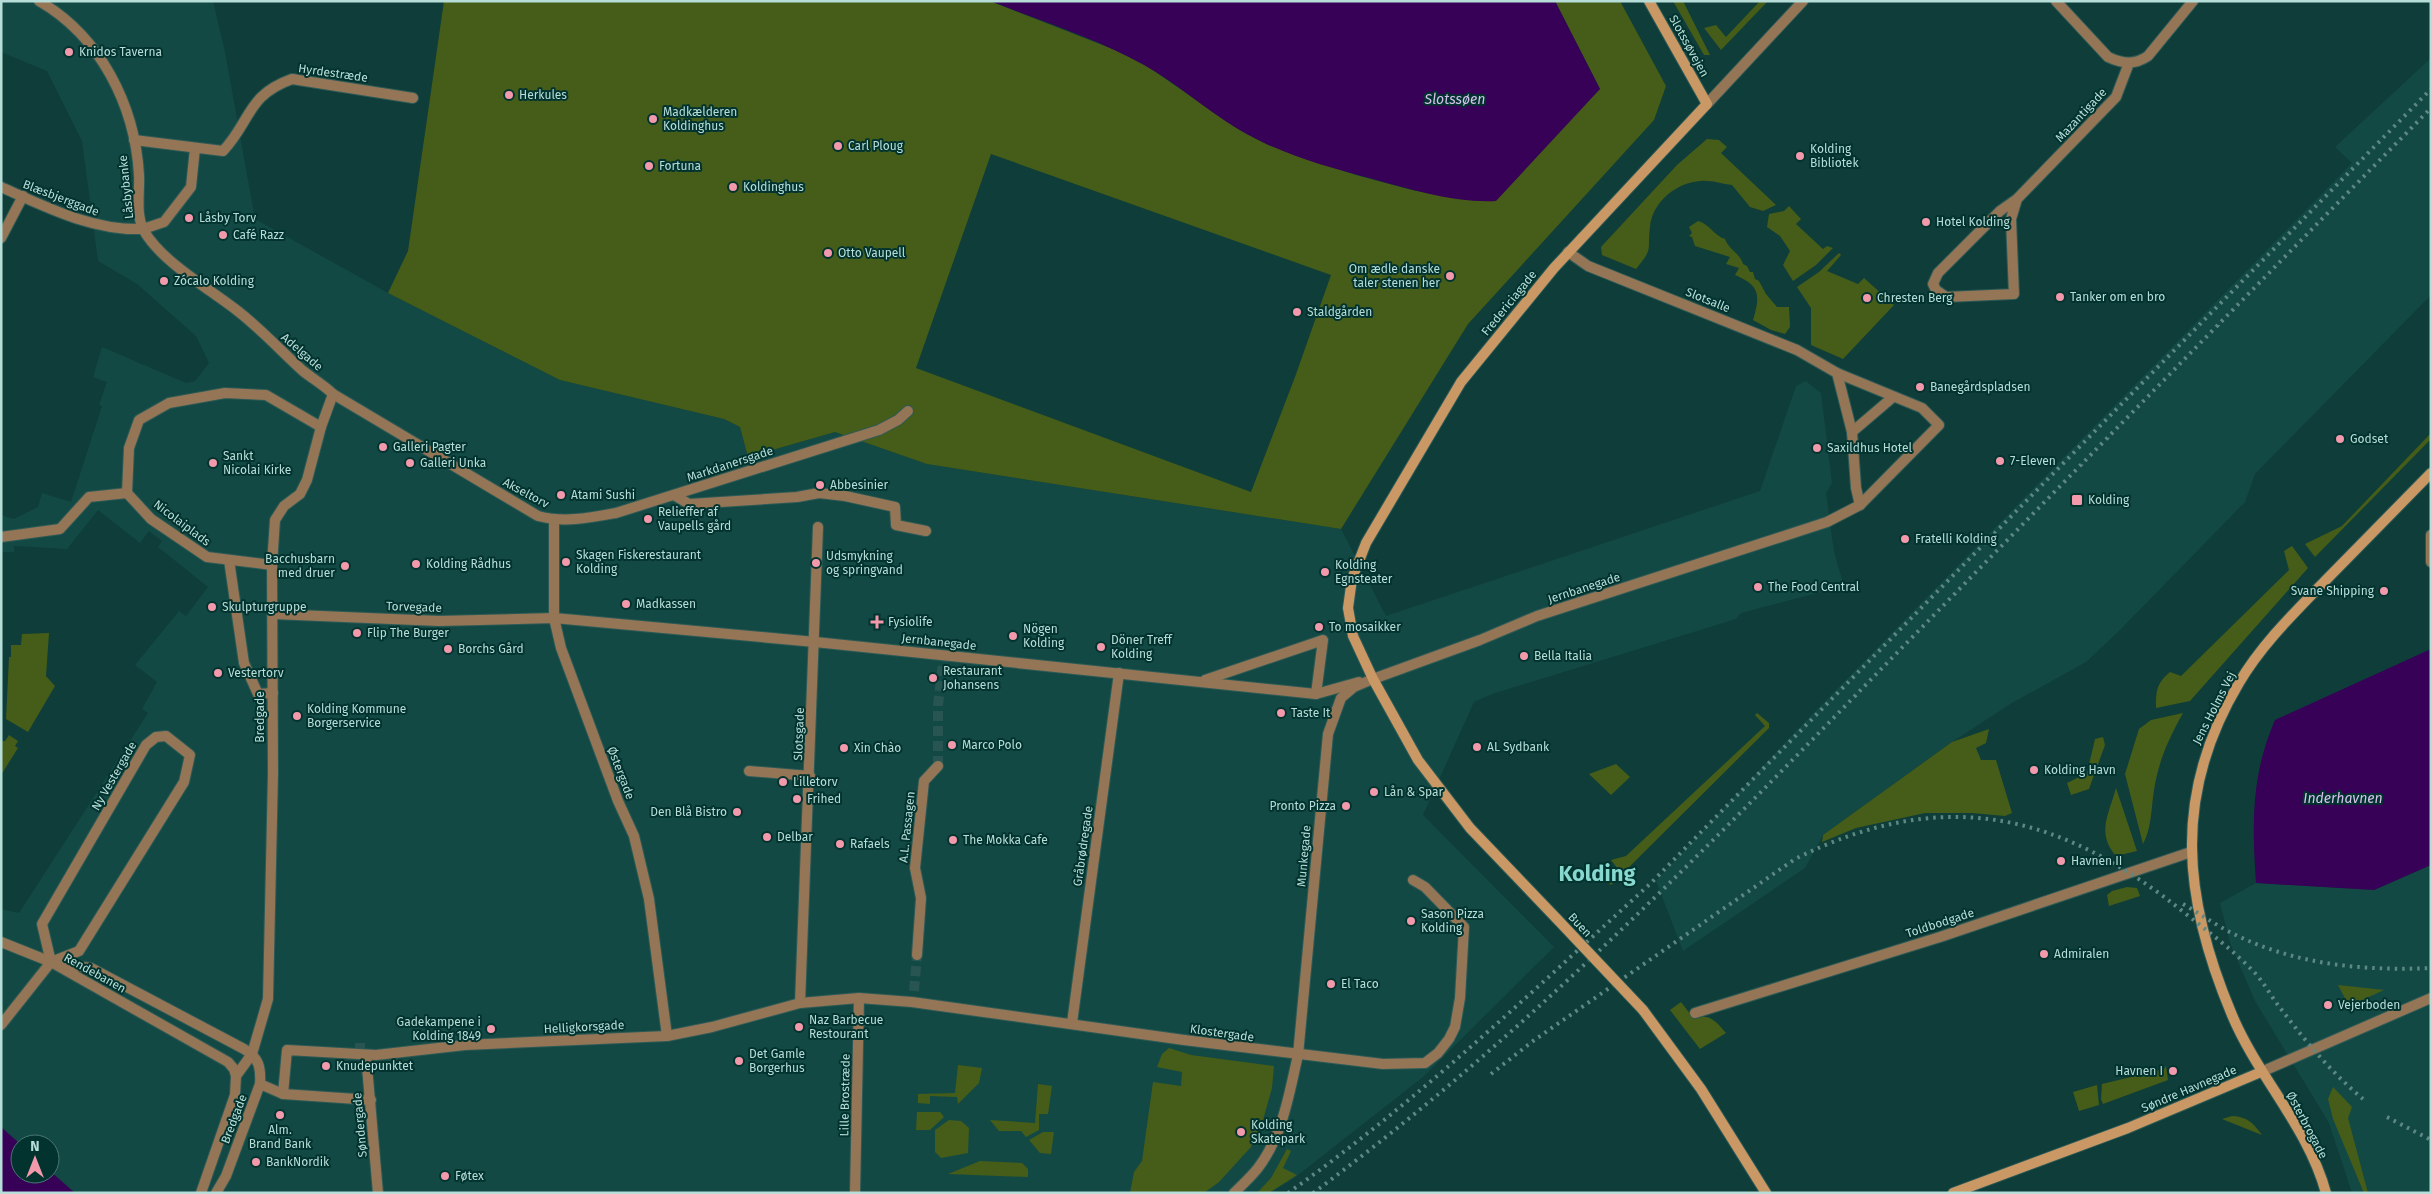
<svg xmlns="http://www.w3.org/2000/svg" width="2432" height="1194" font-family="'Fira Sans',sans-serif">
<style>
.built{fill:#134944}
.green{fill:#455d18;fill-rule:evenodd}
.water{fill:#360156}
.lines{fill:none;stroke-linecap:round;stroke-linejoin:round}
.pedestrian-tunnel{stroke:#285551;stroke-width:10;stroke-dasharray:10 5;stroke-linecap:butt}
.pedestrian-casing{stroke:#2d5a56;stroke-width:12}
.minor-casing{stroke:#2d5a56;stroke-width:12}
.secondary-casing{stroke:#2d5a56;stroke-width:12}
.pedestrian{stroke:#947555;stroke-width:10}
.minor{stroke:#947555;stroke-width:10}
.secondary{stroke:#ca9864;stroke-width:10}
.rail{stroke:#5e8883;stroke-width:4;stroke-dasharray:2.5 5;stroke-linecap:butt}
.secondary-bridge-casing{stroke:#2d5a56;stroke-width:12;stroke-linecap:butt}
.secondary-bridge{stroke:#ca9864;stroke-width:10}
.poi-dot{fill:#f29aac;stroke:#02332f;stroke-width:2}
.labels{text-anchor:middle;stroke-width:4;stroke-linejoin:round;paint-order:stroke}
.street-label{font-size:12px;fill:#b7ddd8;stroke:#02332f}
.poi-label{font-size:12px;fill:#b7ddd8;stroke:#02332f;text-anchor:start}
.water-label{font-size:14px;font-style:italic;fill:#d8c3ef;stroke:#02332f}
.town-label{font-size:22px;font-weight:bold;fill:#87d9d0;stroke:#02332f}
</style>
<rect width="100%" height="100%" fill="#0f3d39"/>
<g class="built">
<path d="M1 1H173L175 3 178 1H213L225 52 255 219 388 293 560 380 724 419 740 427 748 457 835 432 927 464 1341 529 1386 616 1760 491 1796 386 1806 381 1821 393 1832 483 1826 493 1834 552 1844 586 1741 613 1736 619 1492 694 1474 702 1423 815 1554 947 1423 1077 1293 1179 1270 1193H75L50 1171V1144H20L1 1127V909L19 913 148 713 142 709 157 682 135 665 179 611 186 616 208 587 158 547 162 541 149 531 140 543 98 510 67 549 14 546V552H1V515L14 519 38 507 42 493 71 502 102 406 99 405 107 382 93 377 102 347 186 383 195 381 209 363 196 336 137 284 98 261 82 141 47 71 1 52Z"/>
<path d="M2431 58V295L2255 474 2245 502 2119 631 2086 662 2012 703 1952 742 1823 835 1805 868 1683 951 1656 881 1793 734 2352 163 2335 147Z"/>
<path d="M2431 865V1193H2352L2329 1123 2255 1001 2230 943 2220 903 2256 883 2374 890Z"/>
</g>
<g class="green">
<path d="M444 1H990L1123 53 1147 66 1238 129 1268 145 1356 175 1412 190 1455 198 1600 89 1555 1H1620L1666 86 1654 120 1468 324 1341 529 927 464 835 432 748 457 740 427 724 419 560 380 388 293 408 251ZM991 154 1331 275 1295 377 1251 492 916 368Z"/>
<path d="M1673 1H1683L1710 55H1704Z"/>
<path d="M1760 1H1768L1721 50 1704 28 1716 25 1726 37Z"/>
<path d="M1707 139 1719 140 1727 147 1721 153 1776 205 1763 211 1750 207 1732 185C1722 184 1711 180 1701 181 1677 182 1652 202 1650 227 1647 252 1654 247 1636 269L1602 255 1601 247 1677 165Z"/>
<path d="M1789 206 1801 219 1796 224 1823 249 1827 246 1833 248 1816 265 1793 281 1783 265 1790 251 1780 236 1767 227 1769 214 1784 211Z"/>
<path d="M1698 221C1710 224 1714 236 1725 239 1729 250 1740 253 1743 264L1747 266 1750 272H1753L1755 279 1759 281 1766 294 1777 307H1789L1790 327 1785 334 1771 330 1753 320C1760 296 1761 286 1735 275L1739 268 1726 264 1730 257 1695 246 1692 237 1689 236 1692 233 1689 227Z"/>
<path d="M1839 253 1841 255 1827 271 1858 284 1864 278 1894 305 1843 359 1811 345V308L1797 287 1819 272Z"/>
<path d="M2431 433V439L2315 557 2305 544 2342 526Z"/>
<path d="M2292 546 2308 568 2190 701 2156 708C2156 691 2156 684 2170 672L2181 676 2289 570 2284 551Z"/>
<path d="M49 633 46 676 55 686 28 732 6 719 9 657H11V645H21L22 634Z"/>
<path d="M1757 713 1769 723V728L1611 885 1606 880 1618 869 1611 860 1626 856 1765 726 1755 715Z"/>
<path d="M2183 713C2168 740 2159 760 2154 790 2151 809 2152 827 2143 844L2125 774 2139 729 2151 720Z"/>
<path d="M1989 729 1986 743 1976 748 1981 760H1996L2012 813 2005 816 1972 813H1925L1856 828 1822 842 1823 835 1952 742Z"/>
<path d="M9 735 18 741 15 746 18 748 1 775V741H5Z"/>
<path d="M2103 737 2105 745 2089 789 2071 795 2067 783 2087 773 2095 739Z"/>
<path d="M1616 764 1630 777 1611 795 1589 774Z"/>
<path d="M2116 788 2137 851 2116 856C2096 833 2109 814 2116 788Z"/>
<path d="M2127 887 2137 888 2140 896 2109 906 2107 895 2112 891Z"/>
<path d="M2338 985 2384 990 2349 1006Z"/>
<path d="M1681 1002 1694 1019C1709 1012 1717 1022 1726 1033L1700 1049 1670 1010Z"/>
<path d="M1169 1048 1191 1055 1274 1066 1272 1088 1261 1127 1251 1147 1219 1182 1204 1193H1130L1134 1172 1142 1161 1153 1082 1181 1086 1182 1072 1157 1067 1162 1054Z"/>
<path d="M958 1065 982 1068 979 1083 958 1104 957 1097 930 1096V1104L918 1103V1094L955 1093Z"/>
<path d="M2166 1066 2168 1080 2103 1104 2101 1099 2102 1084 2164 1069Z"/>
<path d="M1038 1084 1052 1086 1048 1114H1039V1130L1026 1137 1021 1131H999L990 1120 1035 1123Z"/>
<path d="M2097 1085 2099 1105 2079 1111 2073 1092Z"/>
<path d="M2333 1087 2352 1107 2348 1118 2368 1193H2364L2333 1119 2328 1099Z"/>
<path d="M917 1112H940L944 1117 930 1130H916Z"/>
<path d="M2232 1116C2248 1117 2253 1123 2262 1135L2222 1119Z"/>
<path d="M949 1120 961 1121 969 1128 968 1153 941 1158 935 1152V1130Z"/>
<path d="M1043 1132H1054L1051 1154 1040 1153 1029 1140Z"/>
<path d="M1287 1149 1291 1151 1283 1168 1297 1175 1269 1193H1257L1271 1178Z"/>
<path d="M980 1161 1022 1163 1028 1169V1177L948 1174Z"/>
</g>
<g class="water">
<path d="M990 1H1555L1600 89 1496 201C1455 203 1413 190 1373 179 1327 167 1280 154 1238 129 1206 110 1177 83 1144 65 1096 38 1041 21 990 1Z"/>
<path d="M2431 649V865L2374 890 2256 883C2252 824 2251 775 2275 720Z"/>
<path d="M1 1127 20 1144V1174H50V1171L75 1193H4L1 1190Z"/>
</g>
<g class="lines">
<g class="pedestrian-tunnel">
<path d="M938 766V705L944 655"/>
<path d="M914 991 917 955"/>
<path d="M360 1043V1054"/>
</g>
<defs>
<g id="pedestrian">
<path d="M143 229 164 222 191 187 195 148"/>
<path d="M674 495 689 504 797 497 819 493 845 496 895 507 896 525 926 531"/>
<path d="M554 521V618L561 648 618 801 634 836 649 899 667 1036"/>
<path d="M1 537 60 529 89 497 127 493"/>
<path d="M229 560 244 663 258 694 273 693"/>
<path d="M272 565 207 557 151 519 127 493 129 448 139 420 169 403 225 393 266 395 321 427"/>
<path d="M273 614 439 621 554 618 815 642 1316 694 1359 682"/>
<path d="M1205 680 1323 640 1316 694"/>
<path d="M749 771 810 776"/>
<path d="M917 955 921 898 915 868 924 781 938 766"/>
<path d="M800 1003 818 527"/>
<path d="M1072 1023 1119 673"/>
<path d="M366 1055 378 1193"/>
<path d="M260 1084 283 1094 371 1100"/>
<path d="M283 1094 287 1050 376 1055 465 1045 667 1036 712 1027 800 1003 859 998 912 1002 1184 1040"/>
<path d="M855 1193 859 998"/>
</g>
<g id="minor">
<path d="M39 1C100 36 135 105 139 175 140 192 135 214 144 231 163 263 210 289 239 312 262 330 282 352 303 371 313 379 324 385 333 394L538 516C564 523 589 518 616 513L879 430 898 420 908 411"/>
<path d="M2056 1 2108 57C2123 64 2135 65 2148 56L2193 1"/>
<path d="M1707 104 1803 1"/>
<path d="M134 140 223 151C251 121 247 95 292 79L413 98"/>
<path d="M1 187C46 207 93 231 143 229"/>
<path d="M2017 199 2011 219 2014 294 1946 297 1936 290 1933 284 1938 273 2000 211 2017 199 2116 97 2129 63"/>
<path d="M1 238 23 196"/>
<path d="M1837 373 1852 432 1856 488 1860 505"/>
<path d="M1852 432 1893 397"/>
<path d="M2431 535V562"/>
<path d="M1 942 51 962 228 1062 234 1069 236 1076"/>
<path d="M53 963 91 968 244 1049C259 1058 261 1067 260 1084L226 1176 216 1193"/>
<path d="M1695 1013 1940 937 2191 852"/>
<path d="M1 1025 51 962 79 951 184 782 190 755 166 736 156 737 146 745 42 924 51 962"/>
<path d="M1184 1040 1383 1064 1425 1063 1438 1053 1449 1039 1455 1027 1460 998 1464 927 1425 887 1413 880"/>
<path d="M2261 1072 2431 998"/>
<path d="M201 1193 235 1095 236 1076 252 1054 268 999 273 773 272 565 275 520 284 506 300 494 307 480 321 427 333 394"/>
<path d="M1234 1193C1242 1185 1251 1177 1258 1168 1283 1135 1289 1094 1298 1055L1328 734 1341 698 1354 687 1373 679 1480 640 1537 616 1827 522 1860 505 1939 425 1922 408 1837 373 1797 350 1588 266 1568 252"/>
</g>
<g id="secondary">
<path d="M1557 919 1470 828 1418 760 1373 679 1353 636 1348 608 1352 579 1366 543 1461 382 1554 268 1707 104 1649 1"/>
<path d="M1643 1010 1701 1089 1766 1193"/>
<path d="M1953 1193 2128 1128 2261 1072"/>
<path d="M2326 1193C2308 1127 2258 1077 2232 1015 2183 899 2172 795 2239 683 2261 645 2295 612 2325 581 2360 545 2396 509 2431 473"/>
</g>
</defs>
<use href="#pedestrian" class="pedestrian-casing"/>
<use href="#minor" class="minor-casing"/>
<use href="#secondary" class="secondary-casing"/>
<use href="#pedestrian" class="pedestrian"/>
<use href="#minor" class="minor"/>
<use href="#secondary" class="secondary"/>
<g class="rail">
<path d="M2183 904C2202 915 2220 928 2240 937 2300 965 2365 971 2431 968"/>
<path d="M1491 1074 1533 1041 1795 859C1943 785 2060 812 2186 914 2210 933 2234 951 2255 973 2265 984 2272 998 2281 1009 2306 1042 2331 1072 2363 1099"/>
<path d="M2387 1117 2431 1140"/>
<path d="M1288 1193C1418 1101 1534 990 1651 883L2431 89"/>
<path d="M1313 1193C1524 1037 1706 849 1888 662 2069 477 2250 292 2431 108"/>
</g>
<defs>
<path id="secondary-bridge" d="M1557 919 1643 1010"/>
</defs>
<use href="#secondary-bridge" class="secondary-bridge-casing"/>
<use href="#secondary-bridge" class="secondary-bridge"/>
</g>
<g class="poi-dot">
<circle cx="69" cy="52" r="5"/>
<circle cx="509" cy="95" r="5"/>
<circle cx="653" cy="119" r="5"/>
<circle cx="838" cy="146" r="5"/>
<circle cx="1800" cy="156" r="5"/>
<circle cx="649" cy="166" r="5"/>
<circle cx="733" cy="187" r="5"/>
<circle cx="189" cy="218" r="5"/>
<circle cx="1926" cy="222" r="5"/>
<circle cx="223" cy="235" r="5"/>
<circle cx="828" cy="253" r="5"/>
<circle cx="1450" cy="276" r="5"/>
<circle cx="164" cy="281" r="5"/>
<circle cx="2060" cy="297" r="5"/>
<circle cx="1867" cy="298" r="5"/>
<circle cx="1297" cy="312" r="5"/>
<circle cx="1920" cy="387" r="5"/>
<circle cx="2340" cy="439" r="5"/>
<circle cx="383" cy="447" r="5"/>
<circle cx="1817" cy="448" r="5"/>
<circle cx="2000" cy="461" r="5"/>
<circle cx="213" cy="463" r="5"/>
<circle cx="410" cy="463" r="5"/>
<circle cx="820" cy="485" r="5"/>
<circle cx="561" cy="495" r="5"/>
<rect x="2071" y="494" width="12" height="12" rx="2.5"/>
<circle cx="648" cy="519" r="5"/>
<circle cx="1905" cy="539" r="5"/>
<circle cx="566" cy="562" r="5"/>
<circle cx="816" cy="563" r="5"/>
<circle cx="416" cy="564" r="5"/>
<circle cx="345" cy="566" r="5"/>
<circle cx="1325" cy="572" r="5"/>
<circle cx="1758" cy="587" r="5"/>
<circle cx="2384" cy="591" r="5"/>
<circle cx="626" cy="604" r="5"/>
<circle cx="212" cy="607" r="5"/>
<path d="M874.5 614.5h5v5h5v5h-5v5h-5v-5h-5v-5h5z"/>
<circle cx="1319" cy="627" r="5"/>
<circle cx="357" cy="633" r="5"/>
<circle cx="1013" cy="636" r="5"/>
<circle cx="1101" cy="647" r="5"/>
<circle cx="448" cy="649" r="5"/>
<circle cx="1524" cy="656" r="5"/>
<circle cx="218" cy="673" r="5"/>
<circle cx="933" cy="678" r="5"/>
<circle cx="1281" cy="713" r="5"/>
<circle cx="297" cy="716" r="5"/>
<circle cx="952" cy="745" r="5"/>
<circle cx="1477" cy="747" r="5"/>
<circle cx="844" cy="748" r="5"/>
<circle cx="2034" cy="770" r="5"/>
<circle cx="783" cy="782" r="5"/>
<circle cx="1374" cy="792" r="5"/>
<circle cx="797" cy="799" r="5"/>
<circle cx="1346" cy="806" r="5"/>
<circle cx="737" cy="812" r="5"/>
<circle cx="767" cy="837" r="5"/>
<circle cx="953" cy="840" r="5"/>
<circle cx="840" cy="844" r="5"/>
<circle cx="2061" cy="861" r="5"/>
<circle cx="1411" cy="921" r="5"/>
<circle cx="2044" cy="954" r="5"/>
<circle cx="1331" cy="984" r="5"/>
<circle cx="2328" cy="1005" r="5"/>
<circle cx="799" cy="1027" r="5"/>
<circle cx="491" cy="1029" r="5"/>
<circle cx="739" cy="1061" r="5"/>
<circle cx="326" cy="1066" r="5"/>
<circle cx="2173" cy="1071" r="5"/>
<circle cx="280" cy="1115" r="5"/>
<circle cx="1241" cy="1132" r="5"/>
<circle cx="256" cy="1162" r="5"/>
<circle cx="445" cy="1176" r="5"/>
</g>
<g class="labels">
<g class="street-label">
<text transform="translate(1689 46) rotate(61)" y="4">Slotssøvejen</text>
<text transform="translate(333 73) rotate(8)" y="4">Hyrdestræde</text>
<text transform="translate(2081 115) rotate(-47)" y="4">Mazantigade</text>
<text transform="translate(126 187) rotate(-96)" y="4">Låsbybanke</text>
<text transform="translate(61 198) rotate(21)" y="4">Blæsbjerggade</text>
<text transform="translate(1708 300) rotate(22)" y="4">Slotsalle</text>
<text transform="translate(1509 303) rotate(-51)" y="4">Fredericiagade</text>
<text transform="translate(302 352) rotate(41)" y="4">Adelgade</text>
<text transform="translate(730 464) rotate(-18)" y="4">Markdanersgade</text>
<text transform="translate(526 493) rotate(28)" y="4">Akseltorv</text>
<text transform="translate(182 523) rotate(37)" y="4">Nicolaiplads</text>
<text transform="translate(1584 588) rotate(-18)" y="4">Jernbanegade</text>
<text transform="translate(414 607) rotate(2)" y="4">Torvegade</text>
<text transform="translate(939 642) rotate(6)" y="4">Jernbanegade</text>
<text transform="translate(2214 708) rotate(-63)" y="4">Jens Holms Vej</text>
<text transform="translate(260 717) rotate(-90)" y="4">Bredgade</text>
<text transform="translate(799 734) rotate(-88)" y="4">Slotsgade</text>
<text transform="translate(621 773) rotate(69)" y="4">Østergade</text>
<text transform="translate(114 776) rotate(-60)" y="4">Ny Vestergade</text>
<text transform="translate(907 827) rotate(-84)" y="4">A.L. Passagen</text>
<text transform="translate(1083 846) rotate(-82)" y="4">Gråbrødregade</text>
<text transform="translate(1304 856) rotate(-85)" y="4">Munkegade</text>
<text transform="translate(1940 923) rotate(-18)" y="4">Toldbodgade</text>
<text transform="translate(1580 925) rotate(47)" y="4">Buen</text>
<text transform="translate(95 973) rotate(29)" y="4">Rendebanen</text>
<text transform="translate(584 1027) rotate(-3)" y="4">Helligkorsgade</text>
<text transform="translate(1222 1033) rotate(8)" y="4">Klostergade</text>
<text transform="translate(2189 1089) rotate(-23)" y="4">Søndre Havnegade</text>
<text transform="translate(845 1095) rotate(-89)" y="4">Lille Brostræde</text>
<text transform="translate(234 1119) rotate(-69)" y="4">Bredgade</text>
<text transform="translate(360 1125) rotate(-95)" y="4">Søndergade</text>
<text transform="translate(2307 1125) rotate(62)" y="4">Østerbrogade</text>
</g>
<g class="poi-label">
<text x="79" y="56">Knidos Taverna</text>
<text x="519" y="99">Herkules</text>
<text x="663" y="116">Madkælderen<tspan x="663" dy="14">Koldinghus</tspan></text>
<text x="848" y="150">Carl Ploug</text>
<text x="1810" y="153">Kolding<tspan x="1810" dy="14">Bibliotek</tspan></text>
<text x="659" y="170">Fortuna</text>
<text x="743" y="191">Koldinghus</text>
<text x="199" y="222">Låsby Torv</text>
<text x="1936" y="226">Hotel Kolding</text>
<text x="233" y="239">Café Razz</text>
<text x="838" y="257">Otto Vaupell</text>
<text x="1440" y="273" text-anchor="end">Om ædle danske<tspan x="1440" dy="14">taler stenen her</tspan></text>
<text x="174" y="285">Zócalo Kolding</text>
<text x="2070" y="301">Tanker om en bro</text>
<text x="1877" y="302">Chresten Berg</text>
<text x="1307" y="316">Staldgården</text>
<text x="1930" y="391">Banegårdspladsen</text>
<text x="2350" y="443">Godset</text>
<text x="393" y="451">Galleri Pagter</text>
<text x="1827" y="452">Saxildhus Hotel</text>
<text x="223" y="460">Sankt<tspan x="223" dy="14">Nicolai Kirke</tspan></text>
<text x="2010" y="465">7-Eleven</text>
<text x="420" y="467">Galleri Unka</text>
<text x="830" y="489">Abbesinier</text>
<text x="571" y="499">Atami Sushi</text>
<text x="2088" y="504">Kolding</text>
<text x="658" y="516">Relieffer af<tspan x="658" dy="14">Vaupells gård</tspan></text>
<text x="1915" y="543">Fratelli Kolding</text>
<text x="576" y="559">Skagen Fiskerestaurant<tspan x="576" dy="14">Kolding</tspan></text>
<text x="826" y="560">Udsmykning<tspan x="826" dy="14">og springvand</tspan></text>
<text x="335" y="563" text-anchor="end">Bacchusbarn<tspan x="335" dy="14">med druer</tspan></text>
<text x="426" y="568">Kolding Rådhus</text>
<text x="1335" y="569">Kolding<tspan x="1335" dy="14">Egnsteater</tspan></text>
<text x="1768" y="591">The Food Central</text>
<text x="2374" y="595" text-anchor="end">Svane Shipping</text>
<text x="636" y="608">Madkassen</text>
<text x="222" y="611">Skulpturgruppe</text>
<text x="888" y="626">Fysiolife</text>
<text x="1329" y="631">To mosaikker</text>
<text x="1023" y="633">Nögen<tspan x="1023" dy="14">Kolding</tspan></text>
<text x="367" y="637">Flip The Burger</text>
<text x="1111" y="644">Döner Treff<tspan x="1111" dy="14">Kolding</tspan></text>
<text x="458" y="653">Borchs Gård</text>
<text x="1534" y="660">Bella Italia</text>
<text x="943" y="675">Restaurant<tspan x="943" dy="14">Johansens</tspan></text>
<text x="228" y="677">Vestertorv</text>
<text x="307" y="713">Kolding Kommune<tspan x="307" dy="14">Borgerservice</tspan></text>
<text x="1291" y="717">Taste It</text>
<text x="962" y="749">Marco Polo</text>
<text x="1487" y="751">AL Sydbank</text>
<text x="854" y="752">Xin Chào</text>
<text x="2044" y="774">Kolding Havn</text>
<text x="793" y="786">Lilletorv</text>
<text x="1384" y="796">Lån &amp; Spar</text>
<text x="807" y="803">Frihed</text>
<text x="1336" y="810" text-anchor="end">Pronto Pizza</text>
<text x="727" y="816" text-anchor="end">Den Blå Bistro</text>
<text x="777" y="841">Delbar</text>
<text x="963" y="844">The Mokka Cafe</text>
<text x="850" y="848">Rafaels</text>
<text x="2071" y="865">Havnen II</text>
<text x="1421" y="918">Sason Pizza<tspan x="1421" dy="14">Kolding</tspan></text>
<text x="2054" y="958">Admiralen</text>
<text x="1341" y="988">El Taco</text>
<text x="2338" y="1009">Vejerboden</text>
<text x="809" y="1024">Naz Barbecue<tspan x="809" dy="14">Restourant</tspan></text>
<text x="481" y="1026" text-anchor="end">Gadekampene i<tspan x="481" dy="14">Kolding 1849</tspan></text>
<text x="749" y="1058">Det Gamle<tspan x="749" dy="14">Borgerhus</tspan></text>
<text x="336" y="1070">Knudepunktet</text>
<text x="2163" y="1075" text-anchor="end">Havnen I</text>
<text x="1251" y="1129">Kolding<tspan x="1251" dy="14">Skatepark</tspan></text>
<text x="280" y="1134" text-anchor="middle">Alm.<tspan x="280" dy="14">Brand Bank</tspan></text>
<text x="266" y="1166">BankNordik</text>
<text x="455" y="1180">Føtex</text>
</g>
<g class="water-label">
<text x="1455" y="104">Slotssøen</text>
<text x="2343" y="803">Inderhavnen</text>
</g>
<g class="town-label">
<text x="1597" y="881">Kolding</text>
</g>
</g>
<rect width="2432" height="1194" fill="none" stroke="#b7ddd8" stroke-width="5"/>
<g transform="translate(35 1159)"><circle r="24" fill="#02332f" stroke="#4a7773"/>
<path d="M0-4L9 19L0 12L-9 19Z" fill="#f29aac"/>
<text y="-8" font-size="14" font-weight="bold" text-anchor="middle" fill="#b7ddd8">N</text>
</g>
</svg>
